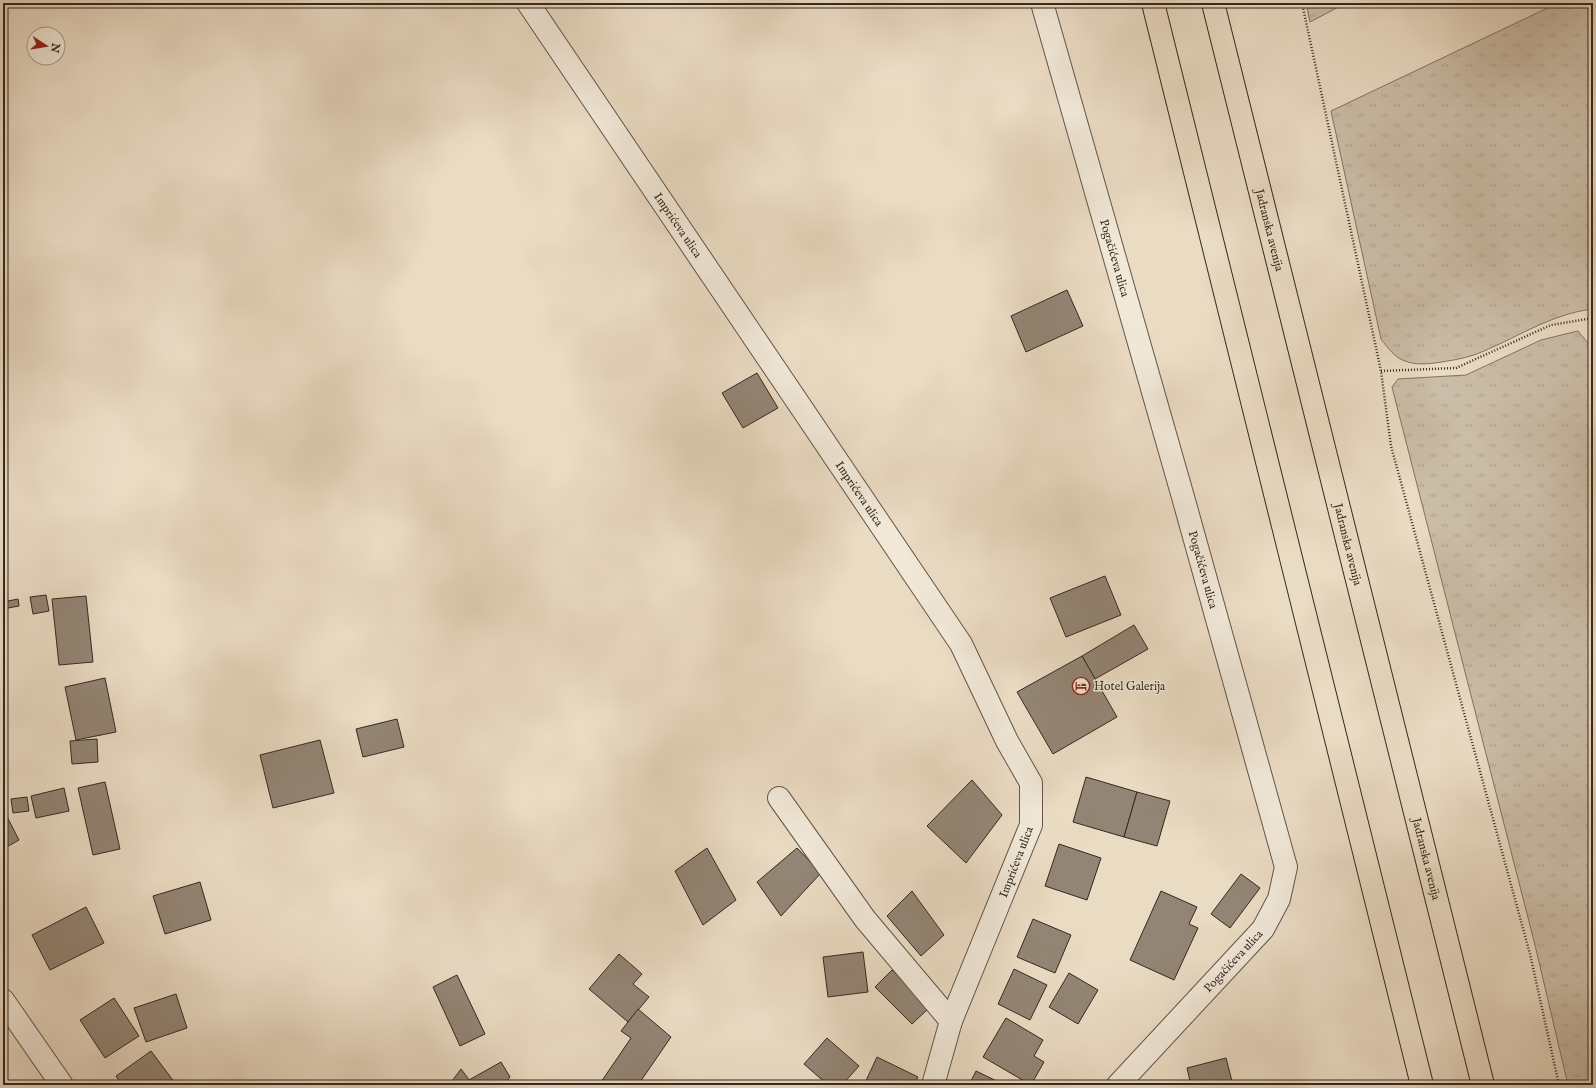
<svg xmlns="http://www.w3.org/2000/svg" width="1596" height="1088" font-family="'IM FELL English',serif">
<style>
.grass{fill:url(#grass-tufts);stroke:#807264}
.building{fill:#938575;stroke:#352820}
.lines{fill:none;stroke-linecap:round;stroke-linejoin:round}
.minor-casing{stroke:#625549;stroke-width:24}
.major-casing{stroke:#352820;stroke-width:24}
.path{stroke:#352820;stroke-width:2.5;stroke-dasharray:1 2;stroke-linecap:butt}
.minor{stroke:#f1e8d8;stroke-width:22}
.major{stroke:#eadbc3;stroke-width:22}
.labels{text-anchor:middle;stroke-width:3;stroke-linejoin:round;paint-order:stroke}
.street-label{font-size:12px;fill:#352820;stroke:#f1e8d8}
.poi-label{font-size:12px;fill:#352820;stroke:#f1e8d8;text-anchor:start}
</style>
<defs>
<pattern id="grass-tufts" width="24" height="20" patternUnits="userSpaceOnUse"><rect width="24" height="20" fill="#cbbda7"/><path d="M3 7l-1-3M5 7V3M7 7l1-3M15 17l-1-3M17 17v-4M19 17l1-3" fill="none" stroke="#afa28f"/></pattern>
</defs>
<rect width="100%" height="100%" fill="#eadbc3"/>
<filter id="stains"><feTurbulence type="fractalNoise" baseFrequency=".005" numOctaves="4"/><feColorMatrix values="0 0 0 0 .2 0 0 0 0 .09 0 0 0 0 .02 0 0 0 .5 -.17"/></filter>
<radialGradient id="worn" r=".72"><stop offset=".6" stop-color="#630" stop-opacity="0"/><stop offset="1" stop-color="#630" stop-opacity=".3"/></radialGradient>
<g class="grass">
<path d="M1306 3H1346L1310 22Z"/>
<path d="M1558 3H1593V309C1549 314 1514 340 1474 355 1461 359 1449 361 1435 363 1425 364 1416 365 1405 361 1395 358 1388 348 1381 339L1331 111Z"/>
<path d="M1578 331 1593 349V1035L1591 1036 1593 1047V1085H1568L1535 945 1392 387 1398 379 1466 375 1541 340Z"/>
</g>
<g class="building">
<path d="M1067 290 1083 326 1026 352 1011 316Z"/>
<path d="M757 373 778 408 743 428 722 393Z"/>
<path d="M1105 576 1121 615 1066 637 1050 598Z"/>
<path d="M46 595 49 611 33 614 30 597Z"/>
<path d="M86 596 93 662 59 665 52 599Z"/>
<path d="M18 599 19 606 3 609V602Z"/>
<path d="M1134 625 1148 649 1095 679 1082 656Z"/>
<path d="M1082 656 1117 717 1053 754 1017 692Z"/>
<path d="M105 678 116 732 76 740 65 687Z"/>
<path d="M397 719 404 747 363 757 356 729Z"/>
<path d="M97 739 98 762 72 764 70 741Z"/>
<path d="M320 740 334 793 273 808 260 755Z"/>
<path d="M1086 777 1137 792 1124 837 1073 822Z"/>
<path d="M972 780 1002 815 966 863 927 826Z"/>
<path d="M105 782 120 849 93 855 78 788Z"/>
<path d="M64 788 69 811 36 818 31 796Z"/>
<path d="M1137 792 1170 801 1157 846 1124 837Z"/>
<path d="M27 797 29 811 13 813 11 799Z"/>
<path d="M3 809 19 840 3 849Z"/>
<path d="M1059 844 1101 858 1087 900 1045 886Z"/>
<path d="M707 848 736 900 703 925 675 871Z"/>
<path d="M797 848 821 873 781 916 757 882Z"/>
<path d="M1241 874 1260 888 1230 928 1211 914Z"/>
<path d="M200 882 211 920 165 934 153 896Z"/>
<path d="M912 891 944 935 921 956 887 916Z"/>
<path d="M1161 891 1197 907 1189 924 1198 928 1174 980 1130 960Z"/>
<path d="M86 907 104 943 50 970 32 935Z"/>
<path d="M1033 919 1071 935 1055 973 1017 957Z"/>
<path d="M863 952 868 992 828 997 823 957Z"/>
<path d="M619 954 642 974 633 984 649 997 628 1022 589 989Z"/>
<path d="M1014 969 1047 985 1030 1020 998 1004Z"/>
<path d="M892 970 929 1008 912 1024 875 987Z"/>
<path d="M1069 973 1098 990 1078 1024 1049 1007Z"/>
<path d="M457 975 485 1034 460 1046 433 987Z"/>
<path d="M176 994 187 1028 146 1042 134 1008Z"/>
<path d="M114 998 139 1036 105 1058 80 1020Z"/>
<path d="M638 1009 671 1037 638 1085H599L631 1038 621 1031Z"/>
<path d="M1006 1018 1043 1040 1034 1056 1044 1062 1031 1085 983 1057Z"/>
<path d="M827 1038 859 1066 842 1085H828L804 1064Z"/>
<path d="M151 1051 175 1083 172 1085H122L116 1076Z"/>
<path d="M877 1057 918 1077 914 1085H864Z"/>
<path d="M1226 1058 1233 1085H1191L1187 1068Z"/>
<path d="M501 1062 510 1077 504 1085H473L469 1080Z"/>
<path d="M461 1069 473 1085H449Z"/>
<path d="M976 1071 1005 1085H969Z"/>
</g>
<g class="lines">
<defs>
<g id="minor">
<path id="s1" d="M528 3 961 644 1007 741 1031 783V825L951 1021 933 1085"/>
<path id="s2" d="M1042 3 1183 497 1286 867 1279 899 1263 929 1118 1085"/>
<path d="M779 798 865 919 951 1021"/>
<path d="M3 1000 62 1085"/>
</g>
<g id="major">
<path d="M1153 3 1422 1085"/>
<path id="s3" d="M1213 3 1483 1085"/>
</g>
</defs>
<use href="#minor" class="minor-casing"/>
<use href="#major" class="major-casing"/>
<g class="path">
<path d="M1302 3 1381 371 1391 446 1530 954 1559 1085"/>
<path d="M1381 371 1456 368 1551 325 1593 318"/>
</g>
<use href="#minor" class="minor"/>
<use href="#major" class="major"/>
</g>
<defs>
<symbol id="hotel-ring" viewBox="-11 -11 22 22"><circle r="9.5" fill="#f1e8d8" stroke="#8f2418" stroke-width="1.5"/><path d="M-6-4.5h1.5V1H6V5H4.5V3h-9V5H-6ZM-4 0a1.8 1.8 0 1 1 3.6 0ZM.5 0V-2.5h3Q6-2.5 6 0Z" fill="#8f2418"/></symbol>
</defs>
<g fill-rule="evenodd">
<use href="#hotel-ring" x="1071" y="676" width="20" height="20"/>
</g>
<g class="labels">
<g class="street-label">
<text dy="4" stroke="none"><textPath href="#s1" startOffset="268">Imprićeva ulica</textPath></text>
<text dy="4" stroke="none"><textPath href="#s3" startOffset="234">Jadranska avenija</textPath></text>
<text dy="4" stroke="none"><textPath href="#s2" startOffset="265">Pogačićeva ulica</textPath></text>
<text dy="4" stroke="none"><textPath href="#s1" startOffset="592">Imprićeva ulica</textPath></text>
<text dy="4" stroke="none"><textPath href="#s3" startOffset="558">Jadranska avenija</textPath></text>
<text dy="4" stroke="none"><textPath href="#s2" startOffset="589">Pogačićeva ulica</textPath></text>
<text dy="4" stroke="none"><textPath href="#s3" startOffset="882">Jadranska avenija</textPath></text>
<text transform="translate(1016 862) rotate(-69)" y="4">Imprićeva ulica</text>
<text transform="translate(1233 961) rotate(-47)" y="4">Pogačićeva ulica</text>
</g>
<g class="poi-label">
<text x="1094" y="690">Hotel Galerija</text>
</g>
</g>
<rect width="1596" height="1088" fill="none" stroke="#eadbc3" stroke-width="16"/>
<rect x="4" y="4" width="1588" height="1080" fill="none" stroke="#352820" stroke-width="2"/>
<rect x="8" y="8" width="1580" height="1072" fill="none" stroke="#352820"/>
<g transform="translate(46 46) rotate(102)"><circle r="19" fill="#f1e8d8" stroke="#a69b8e"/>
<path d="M0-3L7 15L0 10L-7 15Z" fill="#8f2418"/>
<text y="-6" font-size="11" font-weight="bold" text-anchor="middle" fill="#352820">N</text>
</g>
<rect width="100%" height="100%" filter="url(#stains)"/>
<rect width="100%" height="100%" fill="url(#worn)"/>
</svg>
